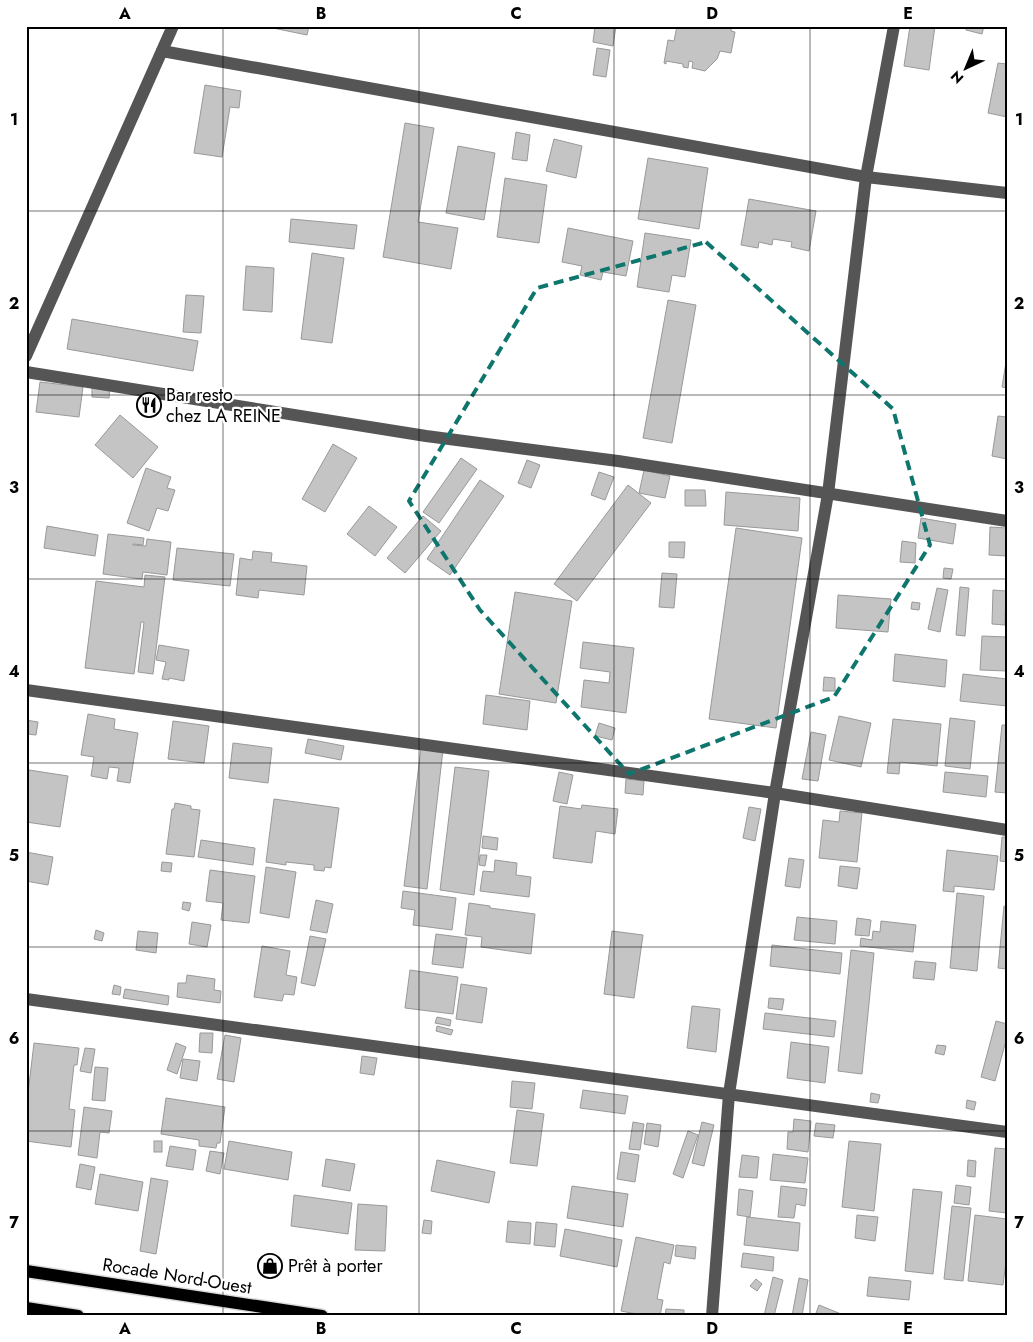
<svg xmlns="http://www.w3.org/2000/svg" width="1033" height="1342" font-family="Jost,sans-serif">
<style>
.building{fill:#c4c4c4;stroke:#999}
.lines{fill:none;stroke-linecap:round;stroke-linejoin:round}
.major-casing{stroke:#dbdbdb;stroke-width:15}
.minor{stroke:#555;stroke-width:12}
.major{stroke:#000;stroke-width:12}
.marked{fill:none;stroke:#0f766e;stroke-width:4;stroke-dasharray:10 6;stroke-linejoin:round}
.grid{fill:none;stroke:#000;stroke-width:1;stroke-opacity:0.55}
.labels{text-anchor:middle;stroke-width:4.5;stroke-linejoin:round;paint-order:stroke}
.poi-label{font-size:18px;fill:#000;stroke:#fff;text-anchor:start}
.street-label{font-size:18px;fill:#000;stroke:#fff}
.neatline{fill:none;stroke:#000;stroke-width:2}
.grid-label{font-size:16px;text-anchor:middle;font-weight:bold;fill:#000}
</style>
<rect width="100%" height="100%" fill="#fff"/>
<g class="building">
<path d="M263 26H309L307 35Z"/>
<path d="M595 26H616L613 46 593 42Z"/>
<path d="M677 26H732L731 31 735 32 731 53 720 51 717 59 705 71 692 68 693 62 689 61 688 68 683 67V64L666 61V64L664 63 668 40 674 41Z"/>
<path d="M910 26H935L929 70 904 66Z"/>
<path d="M966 26H984L982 34 966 30Z"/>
<path d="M597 48 610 50 606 77 593 75Z"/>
<path d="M998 63 1007 64V117L988 113Z"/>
<path d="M205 85 241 91 239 108 230 107 222 157 194 153Z"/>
<path d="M405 123 434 128 418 222 458 228 451 269 383 257Z"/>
<path d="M516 132 530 135 527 161 512 159Z"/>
<path d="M554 139 582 146 576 178 546 171Z"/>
<path d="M458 146 495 153 484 220 446 213Z"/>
<path d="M648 158 708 168 699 229 638 219Z"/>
<path d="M505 178 547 185 539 243 497 237Z"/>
<path d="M749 199 816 211 809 251 791 247 792 242 773 239 772 245 759 242 758 248 741 245Z"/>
<path d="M291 219 357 225 354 249 289 242Z"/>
<path d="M568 228 633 241 626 276 603 272 601 280 580 275 582 266 562 262Z"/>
<path d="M645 233 691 240 685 277 672 275 669 292 637 287Z"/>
<path d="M312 253 344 258 332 343 301 339Z"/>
<path d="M246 266 274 268 272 312 243 310Z"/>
<path d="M186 295 204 296 201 333 183 332Z"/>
<path d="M668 300 696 305 672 443 643 438Z"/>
<path d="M72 319 198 341 193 371 67 349Z"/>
<path d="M1007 356V388L1002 387Z"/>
<path d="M40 382 83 387 79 417 36 412Z"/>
<path d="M92 385H110L109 398 92 397Z"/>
<path d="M120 415 158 447 133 478 95 445Z"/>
<path d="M998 416 1007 417V459L992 456Z"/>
<path d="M333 444 357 458 325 512 302 499Z"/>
<path d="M461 458 477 469 439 523 423 512Z"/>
<path d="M527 460 540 465 531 488 518 483Z"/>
<path d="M146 468 171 477 167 488 175 490 168 511 157 508 149 531 127 523Z"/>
<path d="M644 470 670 476 665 498 639 493Z"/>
<path d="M599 472 614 477 605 500 591 495Z"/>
<path d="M480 480 504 496 450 575 427 559Z"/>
<path d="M628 485 651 503 577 601 554 584Z"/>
<path d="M685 490H705L706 506H685Z"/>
<path d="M726 492 800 498 798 531 724 525Z"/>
<path d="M369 506 397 527 375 556 347 534Z"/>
<path d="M423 516 441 531 405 573 387 558Z"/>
<path d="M921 518 956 524 953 544 918 538Z"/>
<path d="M47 526 98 535 95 556 44 548Z"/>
<path d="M990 527 1007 528V556L989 555Z"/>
<path d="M736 528 802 538 776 728 709 719Z"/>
<path d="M108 534 144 538 143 545 133 544V545L146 546 147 539 171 542 167 575 143 572 142 579 103 574Z"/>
<path d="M902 541 916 543 915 563 900 562Z"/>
<path d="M669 542H685L684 558 669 557Z"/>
<path d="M177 548 234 554 230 586 173 580Z"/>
<path d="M253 551 272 553 271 562 307 566 304 595 259 590 258 598 236 595 240 558 252 560Z"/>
<path d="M944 568 953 569 951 579 943 578Z"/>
<path d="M662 573 677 574 674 608 659 607Z"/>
<path d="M145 575 165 577 153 674 138 672 144 622H141L134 674 85 668 96 581 144 587Z"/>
<path d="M960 587 969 588 965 636 956 635Z"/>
<path d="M937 588 948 590 940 632 928 629Z"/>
<path d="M993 590 1006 591 1005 625 992 624Z"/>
<path d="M515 592 572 601 556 703 499 694Z"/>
<path d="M838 595 891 599 888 632 836 628Z"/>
<path d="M912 602 920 603 919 610 911 609Z"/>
<path d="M982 636 1007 637V671L980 670Z"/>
<path d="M583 642 634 648 626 713 581 707 584 680 609 683 610 672 580 668Z"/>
<path d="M159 645 189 650 184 681 169 678V680L162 679 166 662 156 660Z"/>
<path d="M895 654 947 660 945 687 893 681Z"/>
<path d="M963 674 1007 679V706L960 701Z"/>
<path d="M824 677 835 678V691H823Z"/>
<path d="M486 695 530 701 527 730 483 724Z"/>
<path d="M88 714 115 719 114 729 138 733 130 783 117 781 119 768 109 767 107 779 91 776 94 757 81 755Z"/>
<path d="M839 716 871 723 861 767 829 760Z"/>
<path d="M950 718 975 721 970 769 945 766Z"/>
<path d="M893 719 941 724 937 766 900 762 899 774 887 773Z"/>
<path d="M26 720 38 722 36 735 26 734Z"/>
<path d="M173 721 209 726 204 763 168 759Z"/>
<path d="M599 723 615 728 612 740 595 736Z"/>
<path d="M1002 725H1007V793L995 792Z"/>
<path d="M811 732 826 735 818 781 802 779Z"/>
<path d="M308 739 344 746 341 760 305 753Z"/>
<path d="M233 743 272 748 268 783 229 778Z"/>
<path d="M421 748 443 750 427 889 404 886Z"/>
<path d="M455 767 489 771 474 895 440 890Z"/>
<path d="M29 770 68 776 60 827 26 822V786Z"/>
<path d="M559 772 573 775 567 804 553 801Z"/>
<path d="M945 772 988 776 986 797 943 792Z"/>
<path d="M626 779 644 781 643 795 625 793Z"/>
<path d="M274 799 339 808 331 868 325 867 324 871 314 870V865L286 862V865L266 862Z"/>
<path d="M175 803 191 806V809L200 810 194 857 166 854 172 809H174Z"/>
<path d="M582 805 618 809 615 834 596 831 592 863 553 858 560 806 581 809Z"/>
<path d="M749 807 761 809 755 841 743 838Z"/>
<path d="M840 811 862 813 857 862 819 858 823 820 839 822Z"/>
<path d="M483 836 498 838 497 850 482 848Z"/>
<path d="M1002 837H1007V862L1000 861Z"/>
<path d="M201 840 255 848 253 865 198 857Z"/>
<path d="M947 850 998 856 994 890 954 886V892L943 891Z"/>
<path d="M26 852 53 857 48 885 26 881Z"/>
<path d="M480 855H487L485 866 479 865Z"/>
<path d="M789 858 804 860 800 888 785 886Z"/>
<path d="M495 860 517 863 516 875 531 877 529 897 480 891 483 871 494 872Z"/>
<path d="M162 862 172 863 171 872 161 871Z"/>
<path d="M840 866 860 868 857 889 838 886Z"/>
<path d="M266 867 296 872 289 918 260 913Z"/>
<path d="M210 870 255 876 249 923 221 920 223 903 206 901Z"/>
<path d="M403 891 456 898 452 930 413 925 415 910 401 908Z"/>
<path d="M957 893 984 896 977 971 950 968Z"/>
<path d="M316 900 333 904 327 933 310 930Z"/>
<path d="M183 902 191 903 189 911 182 909Z"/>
<path d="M469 903 490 906V908L535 914 531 954 481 947 482 937 465 935Z"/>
<path d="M1004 906 1007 907V969L998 968Z"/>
<path d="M797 917 837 921 835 944 794 940Z"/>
<path d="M857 918 871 920 869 936 855 935Z"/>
<path d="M881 921 916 925 913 952 860 946 861 938 872 940 873 931 880 932Z"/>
<path d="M192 922 211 925 207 947 189 944Z"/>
<path d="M96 930 104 933 102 941 94 939Z"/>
<path d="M138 931 158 933 156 953 136 950Z"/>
<path d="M612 931 643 935 634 998 604 994Z"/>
<path d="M436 934 467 938 463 968 432 964Z"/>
<path d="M310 936 326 939 315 986 301 983Z"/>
<path d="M772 945 842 953 840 974 770 966Z"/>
<path d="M262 946 290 951 286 975 297 977 294 995 284 994 282 1001 254 997Z"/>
<path d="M851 950 874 953 862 1074 838 1071Z"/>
<path d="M915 961 936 963 934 980 913 978Z"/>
<path d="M410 970 458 977 453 1014 405 1008Z"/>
<path d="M187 975 215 979 214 990 221 991 220 1003 177 997 178 983H186Z"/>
<path d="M461 984 487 988 482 1023 456 1019Z"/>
<path d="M114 985 121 987 120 995 112 994Z"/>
<path d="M125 989 169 996 168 1005 123 998Z"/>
<path d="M769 998 784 999 782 1010 768 1008Z"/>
<path d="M692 1006 720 1009 716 1052 687 1048Z"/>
<path d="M765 1013 836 1021 834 1037 763 1029Z"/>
<path d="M437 1017 451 1020 450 1026 435 1023Z"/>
<path d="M996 1021 1007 1024V1037L995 1081 981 1077Z"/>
<path d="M437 1026 453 1030 451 1035 436 1031Z"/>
<path d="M200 1033H213L212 1053 199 1052Z"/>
<path d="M225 1035 241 1038 234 1082 217 1079Z"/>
<path d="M791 1042 829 1047 825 1083 787 1078Z"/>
<path d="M34 1043 79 1048 77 1065H74L69 1109 75 1110 71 1147 26 1141V1110Z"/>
<path d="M176 1043 186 1047 177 1074 167 1070Z"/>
<path d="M937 1045 946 1046 944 1055 935 1053Z"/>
<path d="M85 1048 95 1049 91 1073 80 1071Z"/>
<path d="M362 1056 377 1058 374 1075 360 1073Z"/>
<path d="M183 1059 200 1061 197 1081 180 1078Z"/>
<path d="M95 1067 108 1068 105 1101 92 1100Z"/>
<path d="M512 1081 535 1083 532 1109 510 1107Z"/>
<path d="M583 1090 628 1096 625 1114 580 1108Z"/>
<path d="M871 1093 880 1095 878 1103 870 1102Z"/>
<path d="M166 1098 225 1107 220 1143H217L216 1148 199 1146V1140L161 1134Z"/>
<path d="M967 1100 976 1102 974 1110 966 1108Z"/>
<path d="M84 1107 112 1111 109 1133 100 1132 97 1158 78 1155Z"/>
<path d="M517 1110 544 1114 537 1166 510 1163Z"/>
<path d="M794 1119 811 1121 808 1152 787 1149 788 1132H793Z"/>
<path d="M633 1122 644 1124 640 1150 629 1149Z"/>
<path d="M702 1122 714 1125 704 1166 692 1163Z"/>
<path d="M647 1123 661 1125 658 1147 644 1144Z"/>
<path d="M816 1123 835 1125 833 1138 814 1136Z"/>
<path d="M688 1131 698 1135 683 1178 673 1174Z"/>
<rect x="154" y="1141" width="8" height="11"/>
<path d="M229 1141 292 1152 288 1180 224 1169Z"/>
<path d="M849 1141 881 1144 874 1211 842 1207Z"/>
<path d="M170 1146 196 1150 193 1170 166 1166Z"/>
<path d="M995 1148 1007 1149V1213L989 1211Z"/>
<path d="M210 1151 224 1153 220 1174 206 1171Z"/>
<path d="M621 1152 639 1155 635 1182 617 1179Z"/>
<path d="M773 1154 808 1158 805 1183 770 1180Z"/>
<path d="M742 1155 759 1157 757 1178 739 1177Z"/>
<path d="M326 1159 355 1164 350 1191 322 1186Z"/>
<path d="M437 1160 495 1172 489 1203 431 1191Z"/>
<path d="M968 1160 976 1161 975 1177 967 1176Z"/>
<path d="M80 1164 95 1167 91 1190 76 1187Z"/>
<path d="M100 1174 143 1182 138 1211 95 1204Z"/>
<path d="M151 1178 168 1181 156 1254 140 1251Z"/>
<path d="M956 1185 971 1187 969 1205 954 1203Z"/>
<path d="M572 1186 628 1194 623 1227 567 1218Z"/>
<path d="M781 1186 807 1189 805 1206 796 1204 794 1218 778 1217Z"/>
<path d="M739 1189 753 1191 750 1217 737 1215Z"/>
<path d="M913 1189 942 1192 933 1274 905 1271Z"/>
<path d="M294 1195 352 1203 348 1234 291 1226Z"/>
<path d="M358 1204 387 1206 385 1251 355 1250Z"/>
<path d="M952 1206 971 1208 963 1281 944 1279Z"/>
<path d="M857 1215 878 1217 875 1241 855 1238Z"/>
<path d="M975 1215 1007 1219V1254L1003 1285 968 1281Z"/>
<path d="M747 1217 800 1223 798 1251 744 1245Z"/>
<path d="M424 1220 432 1221 431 1234 422 1233Z"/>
<path d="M508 1221 531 1223 530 1244 506 1242Z"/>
<path d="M536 1222 557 1224 555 1247 534 1245Z"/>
<path d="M565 1229 622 1240 617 1267 560 1256Z"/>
<path d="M636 1237 674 1245 670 1264 664 1262 657 1299 663 1300 660 1316H647L621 1311Z"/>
<path d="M676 1245 696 1247 695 1259 675 1256Z"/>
<path d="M743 1253 774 1257 773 1271 741 1267Z"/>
<path d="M773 1277 783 1280 774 1316H764Z"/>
<path d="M869 1277 911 1281 909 1300 867 1296Z"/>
<path d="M799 1278 808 1280 802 1316H792Z"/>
<path d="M756 1279 762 1284 757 1291 750 1286Z"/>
<path d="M819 1305 846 1316H815Z"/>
<path d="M666 1309 684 1310V1316H665Z"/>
</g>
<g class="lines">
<defs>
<g id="major">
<path d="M26 1271 322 1316"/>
<path d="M26 1308 78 1316"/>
</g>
</defs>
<use href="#major" class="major-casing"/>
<g class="minor">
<path d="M162 51 866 177 1007 193"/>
<path d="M26 356 173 26"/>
<path d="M26 372 426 436 618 461 1007 521"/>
<path d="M26 690 775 793 1007 830"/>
<path d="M26 999 1007 1132"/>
<path d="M712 1316 729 1094 775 793 828 494 866 177 894 26"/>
</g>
<use href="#major" class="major"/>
</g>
<path class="marked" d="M706 242 893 409 930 545 834 697 629 774 480 610 409 501 537 288Z"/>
<path class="grid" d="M223 26V1316M419 26V1316M614 26V1316M810 26V1316M26 211H1007M26 395H1007M26 579H1007M26 763H1007M26 947H1007M26 1131H1007"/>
<defs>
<symbol id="restaurant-ring" viewBox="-11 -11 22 22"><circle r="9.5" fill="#fff" stroke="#000" stroke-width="1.5"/><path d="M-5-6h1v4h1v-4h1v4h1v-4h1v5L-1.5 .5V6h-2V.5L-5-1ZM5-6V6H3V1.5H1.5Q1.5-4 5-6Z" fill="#000"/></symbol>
<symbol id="shop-ring" viewBox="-11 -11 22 22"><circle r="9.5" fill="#fff" stroke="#000" stroke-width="1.5"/><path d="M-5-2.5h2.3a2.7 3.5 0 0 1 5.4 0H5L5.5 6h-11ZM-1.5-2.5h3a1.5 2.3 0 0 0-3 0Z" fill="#000"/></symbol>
</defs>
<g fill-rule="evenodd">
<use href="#restaurant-ring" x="135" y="391" width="28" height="28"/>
<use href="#shop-ring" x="256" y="1252" width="28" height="28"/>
</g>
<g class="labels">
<g class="poi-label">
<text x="166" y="401">Bar resto<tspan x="166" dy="21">chez LA REINE</tspan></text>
<text x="288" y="1272">Prêt à porter</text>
</g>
<g class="street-label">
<text transform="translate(177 1276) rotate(9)" y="6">Rocade Nord-Ouest</text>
</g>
</g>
<rect width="1033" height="1342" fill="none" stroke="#ffffff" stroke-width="55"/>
<g transform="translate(966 68) rotate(224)" stroke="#ffffff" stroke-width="4" paint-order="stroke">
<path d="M0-4L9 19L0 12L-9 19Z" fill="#000000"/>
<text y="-8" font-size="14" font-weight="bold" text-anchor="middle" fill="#000000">N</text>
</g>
<rect x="28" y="28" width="978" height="1286" class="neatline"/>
<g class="grid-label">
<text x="125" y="19">A</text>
<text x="321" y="19">B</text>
<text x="516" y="19">C</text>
<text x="712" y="19">D</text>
<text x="908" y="19">E</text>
<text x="14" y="125">1</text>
<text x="1019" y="125">1</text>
<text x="14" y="309">2</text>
<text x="1019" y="309">2</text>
<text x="14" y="493">3</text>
<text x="1019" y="493">3</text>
<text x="14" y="677">4</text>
<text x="1019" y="677">4</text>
<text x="14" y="861">5</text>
<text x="1019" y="861">5</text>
<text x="14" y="1044">6</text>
<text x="1019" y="1044">6</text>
<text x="14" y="1228">7</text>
<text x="1019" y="1228">7</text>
<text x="125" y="1334">A</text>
<text x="321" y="1334">B</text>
<text x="516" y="1334">C</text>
<text x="712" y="1334">D</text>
<text x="908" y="1334">E</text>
</g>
</svg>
